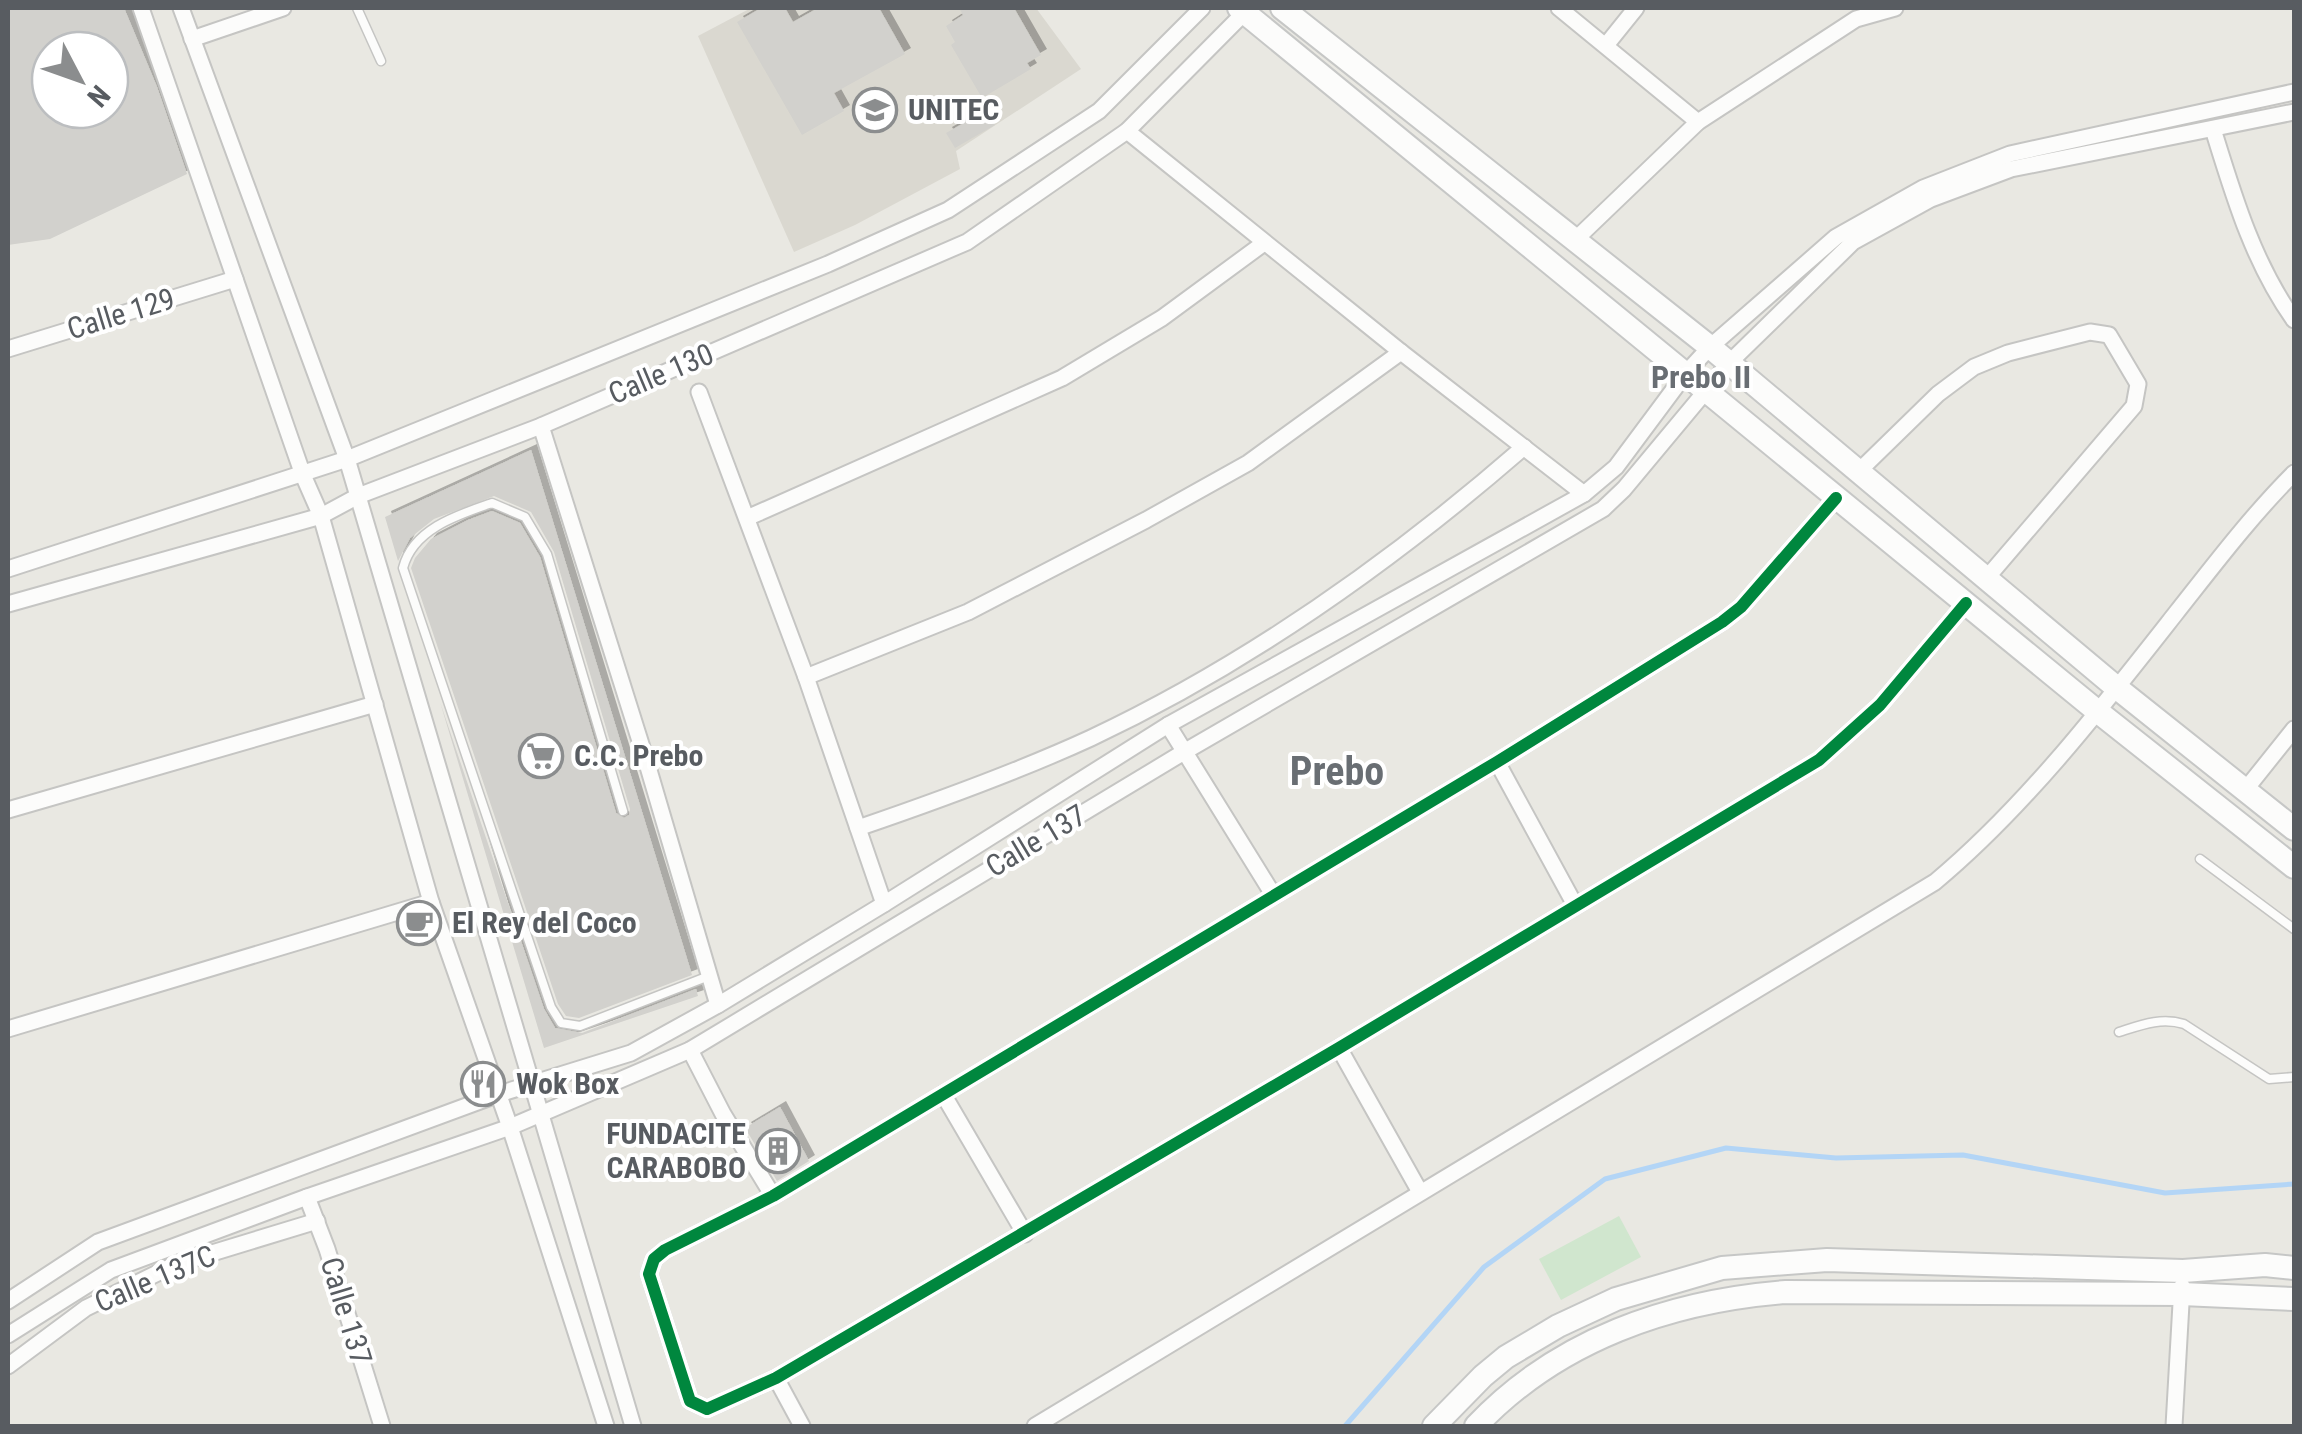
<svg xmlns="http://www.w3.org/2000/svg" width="2302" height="1434" font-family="'Roboto Condensed',sans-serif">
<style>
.education{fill:#dad8d0}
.green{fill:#d0e6ce}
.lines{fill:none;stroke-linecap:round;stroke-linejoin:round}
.stream{stroke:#b3d5f6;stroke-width:5}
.building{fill:#d2d1cd;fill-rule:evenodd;filter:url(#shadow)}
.lane-casing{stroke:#c5c5c3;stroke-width:11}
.street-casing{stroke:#c5c5c3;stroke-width:19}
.secondary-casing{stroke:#c6c7c6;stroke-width:26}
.lane{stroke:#fcfcfb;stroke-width:8}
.street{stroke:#fcfcfb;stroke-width:15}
.secondary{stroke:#fcfcfb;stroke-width:22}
.cycleway-casing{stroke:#fff;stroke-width:19}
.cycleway{stroke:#00873e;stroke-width:12}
.labels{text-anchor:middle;stroke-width:8;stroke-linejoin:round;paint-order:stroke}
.poi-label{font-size:30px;font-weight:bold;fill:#585c61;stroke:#fff;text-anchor:start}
.street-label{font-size:30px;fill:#585c61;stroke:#fff}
.neighbourhood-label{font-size:32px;font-weight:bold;fill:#696e73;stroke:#fff}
.district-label{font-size:40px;font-weight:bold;fill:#696e73;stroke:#fff}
</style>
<defs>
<filter id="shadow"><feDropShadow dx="6" dy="-6" stdDeviation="0" flood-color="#0004"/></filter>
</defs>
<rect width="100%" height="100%" fill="#e9e8e2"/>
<path class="education" d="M751 8H1036L1081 69 956 151 960 169 855 225 794 252 698 36Z"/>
<path class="green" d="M1619 1216 1641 1257 1561 1300 1539 1259Z"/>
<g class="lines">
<path class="stream" d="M1345 1426 1484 1267 1605 1179 1726 1148 1836 1158 1963 1155 2165 1193 2294 1184"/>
</g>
<g class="building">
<path d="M8 8H124L157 87 187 174 50 239 8 245ZM50 50H110V110H50Z"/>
<path d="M761 8H785L793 22 818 8H879L905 54 834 93 844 111 802 135 737 22Z"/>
<path d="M959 8H1014L1041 55 1027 63 1031 69 982 98 951 45 955 42 946 26 963 15Z"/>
<path d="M987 110 995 125 955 148 946 133Z"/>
<path d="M531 450 692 975 579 1018 566 1016 558 1004 411 568 415 558 431 539 468 520 492 511 520 523 540 557 616 813 624 818 629 815 630 809 554 552 531 512 494 496 434 519 410 538 398 561 385 517Z"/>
<path d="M440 702 544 1009 555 1028 582 1033 696 989 698 996 544 1048Z"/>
<path d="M780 1107 809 1161 777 1181 745 1128Z"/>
</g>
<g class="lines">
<defs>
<g id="lane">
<path d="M357 8 381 61"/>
<path d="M623 811 547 554 525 517 492 503C457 515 413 529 403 568L551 1007 561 1023 580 1026 709 976"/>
<path d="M2200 859 2294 929"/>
<path d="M2119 1032C2141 1025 2161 1017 2184 1024L2269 1079 2294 1077"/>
</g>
<g id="street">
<path d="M141 8 303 475 321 516 431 902 510 1127 606 1426"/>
<path d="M181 8 347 459 633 1426"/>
<path d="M1559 8 1698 122"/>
<path d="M192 39 283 8"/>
<path d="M1607 44 1636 8"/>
<path d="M2213 129C2234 197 2253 262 2294 320"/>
<path d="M1127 131 1401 352 1584 494"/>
<path d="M1575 240 1698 122 1856 19 1895 8"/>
<path d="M8 349 235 279"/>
<path d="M699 392 806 677 884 904"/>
<path d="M541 426 646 760 718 1005"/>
<path d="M1858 472 1938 394 1974 367 2008 353 2090 332 2109 335 2138 384 2134 406 1985 580"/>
<path d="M1836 498 1741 607 1722 622 1497 762 773 1196 665 1250 654 1259 649 1274 690 1401 707 1409 776 1378 1339 1048 1819 760 1880 705 1966 603"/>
<path d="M747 518 1062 378 1162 318 1264 243"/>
<path d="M8 569 347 459 828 264 948 210 1099 111 1202 8"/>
<path d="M8 604 321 516 358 496 541 426 967 242 1127 131 1249 8"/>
<path d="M806 677 968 612 1146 520 1248 463 1401 352"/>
<path d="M1168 725 1274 896"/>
<path d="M1497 762 1575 905"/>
<path d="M2246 789 2294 729"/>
<path d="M8 810 375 704"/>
<path d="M858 828C937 801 1015 773 1091 738 1248 664 1393 561 1524 447"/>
<path d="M8 1029 431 902"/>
<path d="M1339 1048 1420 1192"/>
<path d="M690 1050 723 1114 773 1196"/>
<path d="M943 1094 1025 1234"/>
<path d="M307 1197 327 1249 382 1426"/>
<path d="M8 1301 98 1242 499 1094 631 1053 718 1005 884 904 1168 725 1584 494 1616 467 1686 373 1710 347 1836 237 1923 188 2010 154 2294 92"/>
<path d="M8 1335 111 1270 307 1197 510 1127 690 1050 1184 752 1603 509 1624 489 1729 363 1853 242 1931 199 2011 169 2294 112"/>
<path d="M8 1366 86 1308 176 1264 317 1221"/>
<path d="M776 1378 802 1426"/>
<path d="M1035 1426 1935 882C2025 807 2103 706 2176 613 2214 565 2251 516 2294 473"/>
<path d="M2174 1426 2182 1286"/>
</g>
<g id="secondary">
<path d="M1239 8 2097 711 2294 867"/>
<path d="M1282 8 1710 347 2117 688 2294 829"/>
<path d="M1434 1426 1483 1376 1506 1357 1558 1326 1616 1299 1722 1268 1827 1260 2183 1271 2265 1265 2294 1268"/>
<path d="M1476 1426C1557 1340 1670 1301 1786 1292L2182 1294 2294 1299"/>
</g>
</defs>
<use href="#lane" class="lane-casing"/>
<use href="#street" class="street-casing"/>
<use href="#secondary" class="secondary-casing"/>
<use href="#lane" class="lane"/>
<use href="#street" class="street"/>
<use href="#secondary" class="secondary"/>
<defs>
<path id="cycleway" d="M1836 498 1741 607 1722 622 1497 762 773 1196 665 1250 654 1259 649 1274 690 1401 707 1409 776 1378 1339 1048 1819 760 1880 705 1966 603"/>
</defs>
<use href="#cycleway" class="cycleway-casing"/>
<use href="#cycleway" class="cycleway"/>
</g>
<defs>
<symbol id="university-ring" viewBox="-11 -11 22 22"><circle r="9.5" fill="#fff" stroke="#8b8d8e" stroke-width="1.5"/><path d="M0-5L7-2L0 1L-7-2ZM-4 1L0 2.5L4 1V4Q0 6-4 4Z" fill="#8b8d8e"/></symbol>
<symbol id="supermarket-ring" viewBox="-11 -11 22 22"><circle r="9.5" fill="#fff" stroke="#8b8d8e" stroke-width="1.5"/><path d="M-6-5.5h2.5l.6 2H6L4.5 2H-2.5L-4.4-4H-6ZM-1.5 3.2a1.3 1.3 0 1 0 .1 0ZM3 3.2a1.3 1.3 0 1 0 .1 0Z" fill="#8b8d8e"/></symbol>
<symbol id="cafe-ring" viewBox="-11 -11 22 22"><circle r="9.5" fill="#fff" stroke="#8b8d8e" stroke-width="1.5"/><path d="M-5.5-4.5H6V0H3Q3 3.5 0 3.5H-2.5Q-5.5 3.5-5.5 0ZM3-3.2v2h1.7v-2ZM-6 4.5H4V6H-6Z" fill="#8b8d8e"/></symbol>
<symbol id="restaurant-ring" viewBox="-11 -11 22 22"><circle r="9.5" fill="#fff" stroke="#8b8d8e" stroke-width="1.5"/><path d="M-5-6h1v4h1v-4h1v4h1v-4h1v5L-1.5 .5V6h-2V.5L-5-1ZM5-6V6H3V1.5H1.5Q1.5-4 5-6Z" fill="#8b8d8e"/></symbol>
<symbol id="building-ring" viewBox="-11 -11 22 22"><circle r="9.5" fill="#fff" stroke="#8b8d8e" stroke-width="1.5"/><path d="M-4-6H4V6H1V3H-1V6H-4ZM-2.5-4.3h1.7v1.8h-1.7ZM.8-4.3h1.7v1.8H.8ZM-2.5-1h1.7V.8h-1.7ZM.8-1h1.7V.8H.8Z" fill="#8b8d8e"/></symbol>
</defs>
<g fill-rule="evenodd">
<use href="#university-ring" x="850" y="85" width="50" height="50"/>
<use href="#supermarket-ring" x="516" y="731" width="50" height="50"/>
<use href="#cafe-ring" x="394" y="898" width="50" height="50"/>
<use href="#restaurant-ring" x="458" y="1059" width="50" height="50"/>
<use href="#building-ring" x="753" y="1126" width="50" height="50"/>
</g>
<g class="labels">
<g class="poi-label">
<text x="908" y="120">UNITEC</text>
<text x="574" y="766">C.C. Prebo</text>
<text x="452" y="933">El Rey del Coco</text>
<text x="516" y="1094">Wok Box</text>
<text x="746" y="1144" text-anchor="end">FUNDACITE<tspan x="746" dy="34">CARABOBO</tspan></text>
</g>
<g class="street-label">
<text transform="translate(121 314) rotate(-17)" y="10">Calle 129</text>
<text transform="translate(661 374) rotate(-23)" y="10">Calle 130</text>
<text transform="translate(1036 841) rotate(-31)" y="10">Calle 137</text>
<text transform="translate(155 1279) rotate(-23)" y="10">Calle 137C</text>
<text transform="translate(346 1311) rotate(73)" y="10">Calle 137</text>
</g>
<g class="neighbourhood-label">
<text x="1701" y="388">Prebo II</text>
</g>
<g class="district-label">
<text x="1337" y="785">Prebo</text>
</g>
</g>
<rect width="2302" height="1434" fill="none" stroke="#585c61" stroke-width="20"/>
<g transform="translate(80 80) rotate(131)"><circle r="48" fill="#ffffff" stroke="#bcbec0" stroke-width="2.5"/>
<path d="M0-8L18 38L0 25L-18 38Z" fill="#8b8d8e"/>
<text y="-15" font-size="28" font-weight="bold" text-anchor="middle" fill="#585c61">N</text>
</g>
</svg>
